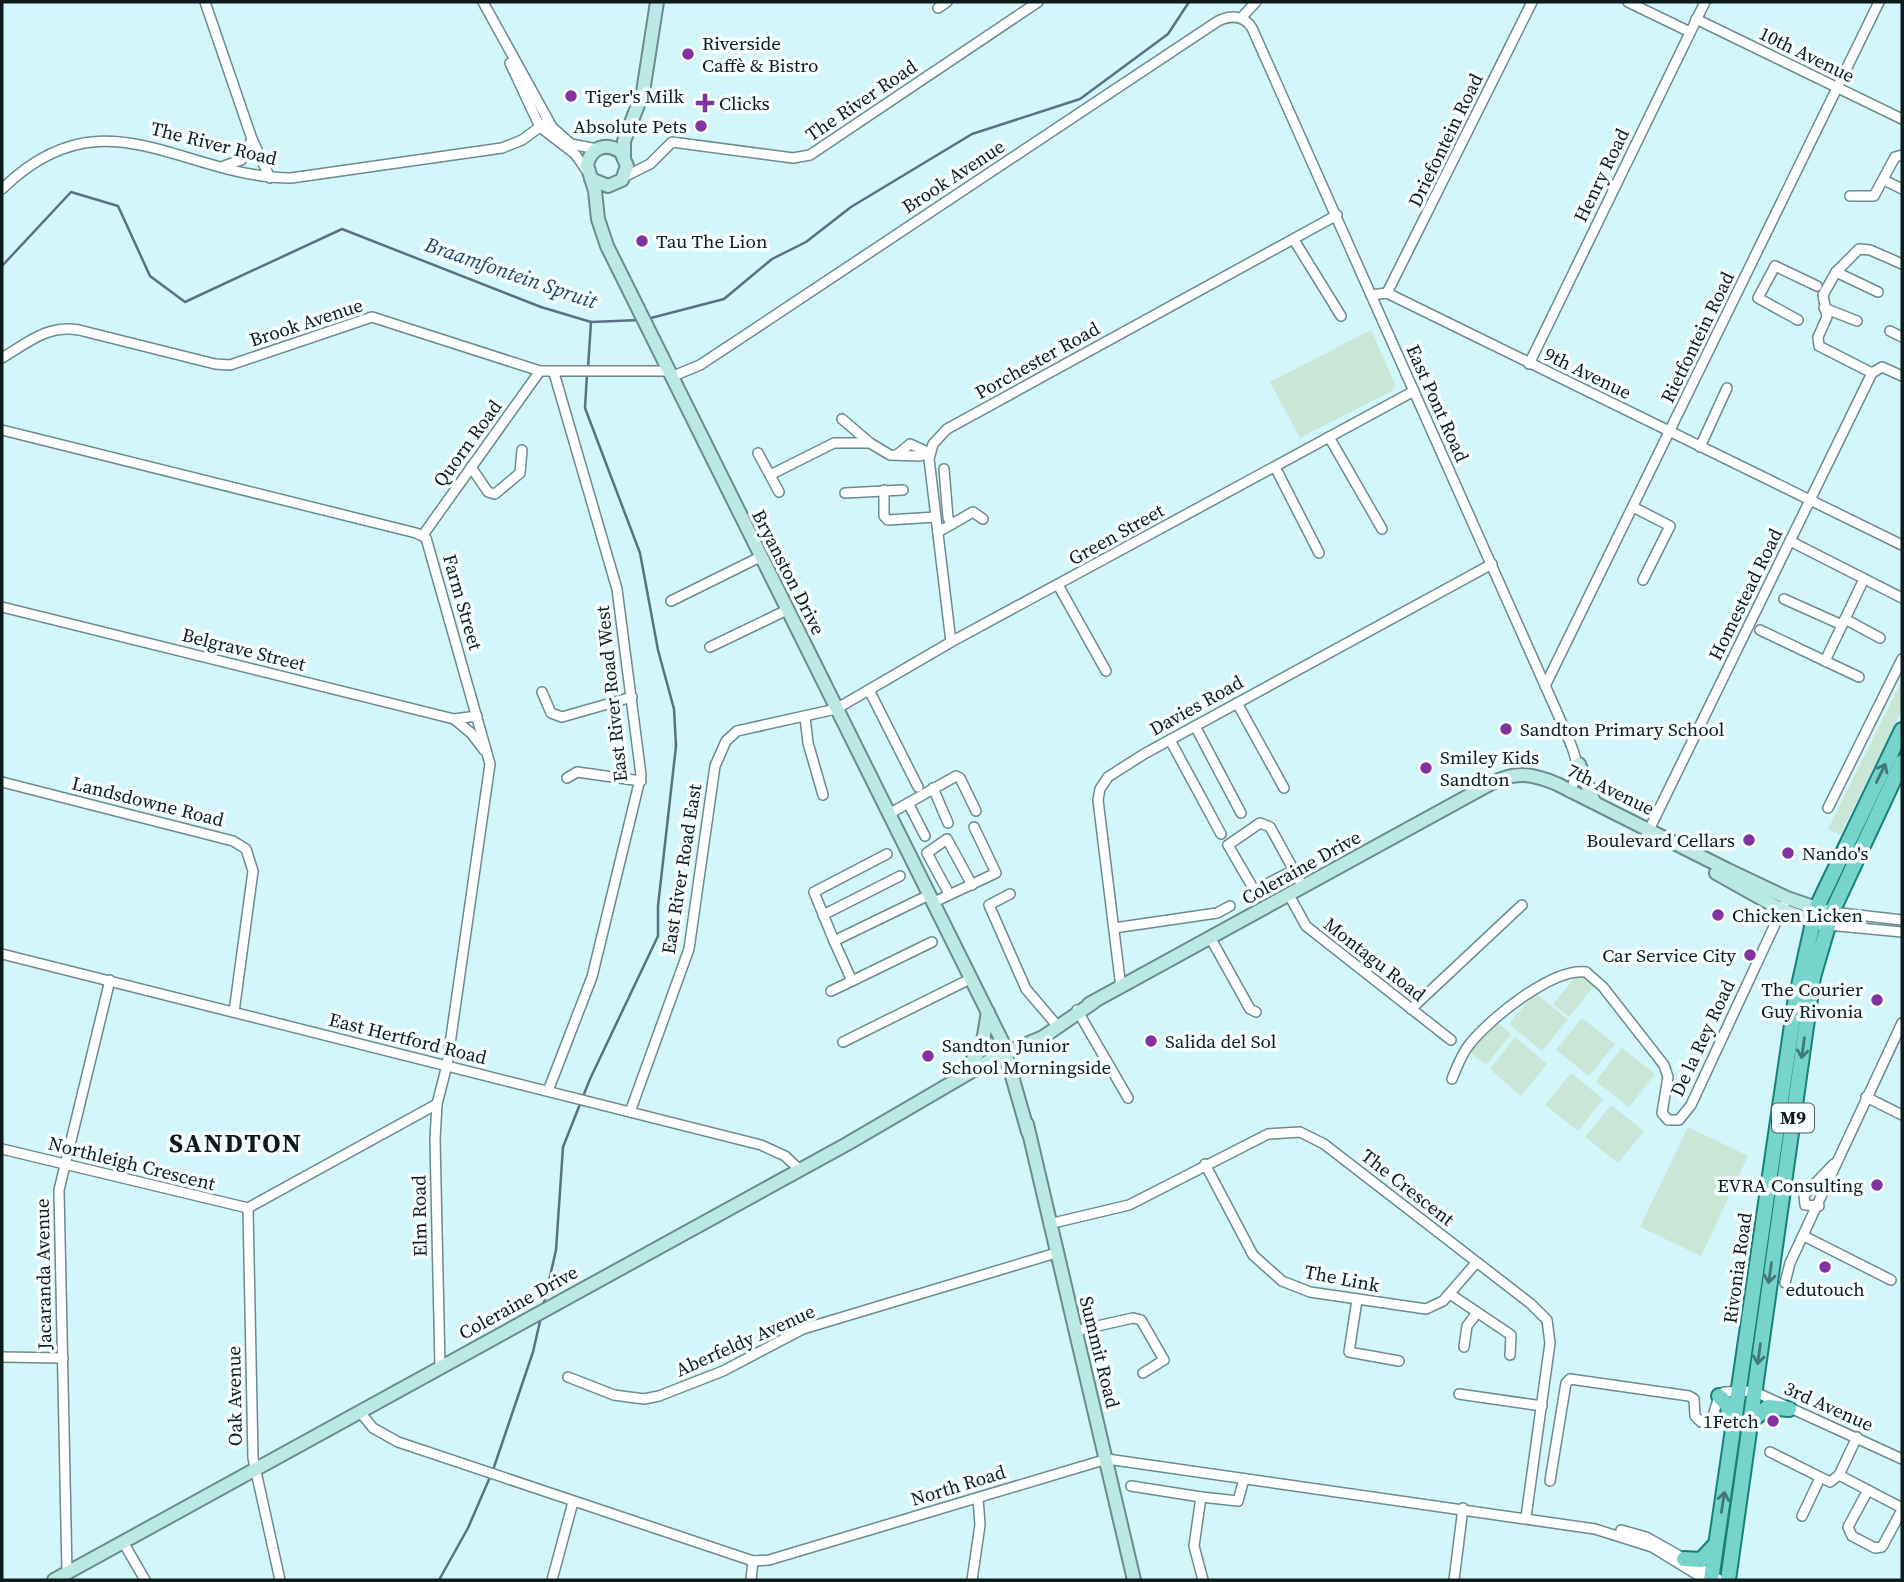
<svg xmlns="http://www.w3.org/2000/svg" width="1904" height="1582" font-family="'Source Serif 4',serif">
<style>
.green{fill:#c9e6d7}
.lines{fill:none;stroke-linecap:round;stroke-linejoin:round}
.stream{stroke:#5a7083;stroke-width:2.5}
.street-casing{stroke:#6b8b8f;stroke-width:12}
.secondary-casing{stroke:#6b8b8f;stroke-width:16}
.primary-casing{stroke:#168178;stroke-width:18}
.street{stroke:#fff;stroke-width:9}
.secondary{stroke:#bbeae5;stroke-width:12}
.primary{stroke:#76d4cb;stroke-width:14}
.oneway{stroke:#427874}
.poi-dot{fill:#8332a1;stroke:#f6fdfe;stroke-width:2.5}
.labels{text-anchor:middle;stroke-width:7;stroke-linejoin:round;paint-order:stroke}
.shield{fill:#f6fdfe;stroke:#545f60;stroke-width:2}
.shield-label{font-size:18px;font-weight:bold;fill:#0e1b1c}
.poi-label{font-size:19px;fill:#0e1b1c;stroke:#f6fdfe;text-anchor:start}
.street-label{font-size:19px;fill:#0e1b1c;stroke:#f6fdfe}
.water-label{font-size:21px;font-style:italic;fill:#1d456c;stroke:#f6fdfe}
.district-label{font-size:26px;font-weight:bold;letter-spacing:2px;fill:#0e1b1c;stroke:#f6fdfe}
</style>
<rect width="100%" height="100%" fill="#d3f6fb"/>
<g class="green">
<path d="M1371 330 1395 384 1392 391 1300 438 1270 382Z"/>
<path d="M1902 680V710L1840 835 1828 829Z"/>
<path d="M1579 973 1594 986 1569 1017 1553 1004Z"/>
<path d="M1535 993 1568 1019 1542 1051 1509 1024Z"/>
<path d="M1582 1018 1615 1044 1589 1076 1556 1050Z"/>
<path d="M1495 1021 1511 1034 1486 1065 1470 1052Z"/>
<path d="M1515 1037 1547 1064 1521 1096 1490 1069Z"/>
<path d="M1622 1048 1655 1074 1629 1107 1596 1081Z"/>
<path d="M1571 1073 1603 1099 1578 1131 1545 1105Z"/>
<path d="M1611 1105 1644 1131 1618 1163 1585 1137Z"/>
<path d="M1688 1127 1748 1156 1701 1256 1640 1227Z"/>
</g>
<g class="lines">
<g class="stream">
<path d="M2 266 71 192 118 206 150 276 185 302 342 229 541 307 591 322 640 320"/>
<path d="M647 319 724 299 772 259 806 242 851 207 972 134 1080 99 1168 34 1189 2"/>
<path d="M588 368 591 322"/>
<path d="M543 1307 556 1250 563 1147 590 1079 658 936V906L676 746 674 709 658 650 640 553 585 408 587 374"/>
<path d="M493 1470 533 1352 541 1317"/>
<path d="M439 1580 468 1528 490 1477"/>
</g>
<defs>
<g id="street">
<path d="M205 2 252 139 270 178"/>
<path d="M483 2 552 127 571 144 597 149"/>
<path d="M1628 2 1690 32"/>
<path d="M938 8 947 2"/>
<path d="M1241 18 1256 2"/>
<path d="M1696 19 1902 119"/>
<path d="M510 63 540 127 575 154 587 171"/>
<path d="M224 166 241 160 252 140"/>
<path d="M624 177 650 164 672 142 793 158 810 155 1038 2"/>
<path d="M1884 180 1902 189"/>
<path d="M2 189C104 89 180 177 291 178L502 148 522 140 548 121"/>
<path d="M1850 196H1874L1895 157 1902 155"/>
<path d="M1294 240 1341 316"/>
<path d="M1836 272 1878 292"/>
<path d="M1387 293 1532 2"/>
<path d="M1371 295 1387 293 1902 545"/>
<path d="M1824 308 1857 321"/>
<path d="M1798 320 1758 298 1775 266 1817 286"/>
<path d="M1890 331 1902 337"/>
<path d="M2 358C27 343 48 324 79 330L215 364 230 365 372 317 540 371H667"/>
<path d="M1529 364 1705 2"/>
<path d="M1872 373 1819 346 1818 337 1827 317 1823 295 1836 272 1859 249 1870 250 1902 264"/>
<path d="M671 377 700 365 750 332 1218 21C1231 15 1244 15 1252 28L1564 728C1574 752 1584 768 1569 792"/>
<path d="M842 419 870 443"/>
<path d="M2 430 416 533 426 538 490 764 447 1065 437 1104 435 1139 440 1367"/>
<path d="M1329 437 1382 529"/>
<path d="M1700 447 1727 388"/>
<path d="M758 453 779 492"/>
<path d="M898 454 910 444 930 453"/>
<path d="M471 467 488 492 495 494 520 473 522 450"/>
<path d="M1275 467 1319 553"/>
<path d="M944 469 948 518 952 524"/>
<path d="M770 475 834 443H870L890 455 920 456 930 453"/>
<path d="M884 490V516L888 520 936 517"/>
<path d="M845 493 903 490"/>
<path d="M1633 507 1670 526 1643 580"/>
<path d="M938 532 973 512 983 519"/>
<path d="M423 535 540 371"/>
<path d="M1790 541 1902 598"/>
<path d="M1058 585 1106 671"/>
<path d="M1784 599 1842 625"/>
<path d="M671 601 760 557"/>
<path d="M2 607 454 719 477 716"/>
<path d="M1845 619 1880 638"/>
<path d="M1760 630 1825 661"/>
<path d="M951 642 929 459 933 444 947 429 1337 215"/>
<path d="M710 647 787 610"/>
<path d="M1859 677 1825 661 1864 579"/>
<path d="M1545 686 1879 2"/>
<path d="M869 690 918 787"/>
<path d="M542 692 551 713 562 717 632 697"/>
<path d="M1237 703 1284 788"/>
<path d="M805 717 808 743 823 795"/>
<path d="M454 719 471 733 484 750"/>
<path d="M1195 726 1241 813"/>
<path d="M1170 740 1221 834"/>
<path d="M567 778 577 772 641 781"/>
<path d="M2 782 233 841 246 849 253 871 234 1012"/>
<path d="M933 788 948 823"/>
<path d="M908 803 925 836"/>
<path d="M1828 808 1902 659"/>
<path d="M889 814 956 776 960 778 976 811"/>
<path d="M1647 834 1872 373 1882 367 1902 376"/>
<path d="M1294 870 1257 889 1253 888 1228 845 1260 823 1270 827 1303 887"/>
<path d="M947 890 927 853 947 839 972 885"/>
<path d="M1010 894 989 905 1026 989 1055 1023"/>
<path d="M929 895 834 941 852 981 932 942"/>
<path d="M1289 895 1306 926 1451 1040"/>
<path d="M932 903 996 873 974 827"/>
<path d="M1832 912 1902 920"/>
<path d="M823 915 900 876"/>
<path d="M1828 925 1902 932"/>
<path d="M1114 928 1217 913 1230 906"/>
<path d="M1211 939 1250 1009 1256 1012"/>
<path d="M834 941 814 892 887 854"/>
<path d="M2 954 761 1145 785 1156 799 1169"/>
<path d="M1121 988 1098 800 1100 789 1108 777 1144 754 1492 564"/>
<path d="M831 991 852 981"/>
<path d="M1411 1009 1522 905"/>
<path d="M1077 1010 1128 1098"/>
<path d="M843 1042 970 979"/>
<path d="M1452 1079C1457 1067 1461 1055 1469 1045 1488 1020 1553 967 1586 972L1603 987 1664 1065 1668 1077 1662 1113 1668 1120H1679L1691 1105 1784 905"/>
<path d="M548 1091 592 977 641 775 617 589 554 373"/>
<path d="M1866 1097 1902 1115"/>
<path d="M630 1112 689 949 715 766 726 741 737 731 836 709 951 642 1414 391"/>
<path d="M2 1149 248 1208 437 1104"/>
<path d="M1205 1164 1253 1255 1282 1281 1310 1292 1426 1309 1443 1301 1476 1263"/>
<path d="M1819 1206 1805 1205 1804 1195 1834 1164"/>
<path d="M248 1208 253 1458 280 1580"/>
<path d="M1049 1224 1129 1205 1268 1134 1300 1132 1324 1144 1531 1304 1547 1320 1550 1343 1526 1517"/>
<path d="M1804 1236 1891 1280"/>
<path d="M1785 1283 1790 1263 1902 1023"/>
<path d="M1450 1294 1511 1335 1510 1355"/>
<path d="M1357 1300 1349 1352 1399 1361"/>
<path d="M1075 1331 1133 1318 1141 1320 1164 1360 1143 1373"/>
<path d="M1464 1347 1467 1326 1476 1314"/>
<path d="M2 1357 63 1358"/>
<path d="M568 1377 614 1395 644 1399 659 1396 723 1371 803 1329 1056 1253"/>
<path d="M1459 1394 1542 1406"/>
<path d="M360 1412 373 1428 398 1442 753 1561 769 1560 1107 1459 1595 1529 1652 1547 1706 1580"/>
<path d="M1770 1452 1830 1482 1839 1475 1857 1437"/>
<path d="M1839 1475 1902 1508"/>
<path d="M1550 1481 1566 1383 1570 1379 1689 1396 1694 1399 1695 1416 1701 1422 1713 1416 1719 1396 1724 1392 1753 1391 1902 1459"/>
<path d="M1131 1486 1201 1497"/>
<path d="M1868 1490 1848 1527 1852 1536 1875 1548 1882 1547 1902 1510"/>
<path d="M1802 1516 1820 1478"/>
<path d="M1621 1530 1646 1537 1678 1555"/>
<path d="M123 1542 145 1580"/>
<path d="M1690 1562 1720 1580"/>
<path d="M67 1573 59 1190 110 980"/>
<path d="M552 1580 573 1502"/>
<path d="M751 1580 753 1561"/>
<path d="M972 1580 980 1525 978 1498"/>
<path d="M1203 1580 1194 1546 1201 1497 1238 1501 1244 1479"/>
<path d="M1454 1580 1463 1508"/>
</g>
<g id="secondary">
<path d="M624 157V141L643 92 657 2"/>
<path d="M591 179 608 186 622 180 627 166 621 152C606 142 591 147 587 165L595 191 598 219 607 246 1002 1041 1028 1132"/>
<path d="M1579 764 1594 802"/>
<path d="M1716 873 1782 910 1822 924"/>
<path d="M1089 1004 1490 784C1515 771 1531 773 1557 784L1728 870 1787 898 1825 911"/>
<path d="M967 1068 982 1047 988 1012"/>
<path d="M1027 1124 1134 1580"/>
<path d="M54 1580 847 1144 996 1057 1043 1037 1094 1002"/>
</g>
<g id="primary">
<path d="M1719 1396 1728 1406 1730 1423"/>
<path d="M1750 1422 1768 1407 1789 1409"/>
<path d="M1684 1559 1701 1560 1715 1545"/>
<path d="M1711 1580 1795 1004 1816 909 1902 730"/>
<path d="M1728 1580 1813 977 1832 912 1902 762"/>
</g>
</defs>
<use href="#street" class="street-casing"/>
<use href="#secondary" class="secondary-casing"/>
<use href="#primary" class="primary-casing"/>
<use href="#street" class="street"/>
<use href="#secondary" class="secondary"/>
<use href="#primary" class="primary"/>
</g>
<defs><path id="oneway-shaft" d="M-6 0H5M1.5-3L5.5 0L1.5 3" fill="none" stroke-width="1.6" stroke-linecap="round" stroke-linejoin="round" transform="scale(1.75)"/></defs>
<g class="oneway">
<use href="#oneway-shaft" transform="translate(1881 773) rotate(-64)"/>
<use href="#oneway-shaft" transform="translate(1803 1048) rotate(98)"/>
<use href="#oneway-shaft" transform="translate(1770 1273) rotate(98)"/>
<use href="#oneway-shaft" transform="translate(1759 1354) rotate(98)"/>
<use href="#oneway-shaft" transform="translate(1723 1502) rotate(-81)"/>
</g>
<g class="poi-dot">
<circle cx="688" cy="54" r="7"/>
<circle cx="571" cy="96" r="7"/>
<path d="M701.5 92.5h7v7h7v7h-7v7h-7v-7h-7v-7h7z"/>
<circle cx="701" cy="126" r="7"/>
<circle cx="642" cy="241" r="7"/>
<circle cx="1506" cy="729" r="7"/>
<circle cx="1426" cy="768" r="7"/>
<circle cx="1749" cy="840" r="7"/>
<circle cx="1788" cy="853" r="7"/>
<circle cx="1718" cy="915" r="7"/>
<circle cx="1750" cy="955" r="7"/>
<circle cx="1877" cy="1000" r="7"/>
<circle cx="1151" cy="1041" r="7"/>
<circle cx="928" cy="1056" r="7"/>
<circle cx="1877" cy="1185" r="7"/>
<circle cx="1825" cy="1267" r="7"/>
<circle cx="1773" cy="1421" r="7"/>
</g>
<g class="labels">
<rect class="shield" x="1772" y="1103.5" width="42" height="29" rx="5"/>
<g class="shield-label">
<text x="1793" y="1124">M9</text>
</g>
<g class="poi-label">
<text x="702" y="50">Riverside<tspan x="702" dy="22">Caffè &amp; Bistro</tspan></text>
<text x="585" y="103">Tiger's Milk</text>
<text x="719" y="110">Clicks</text>
<text x="687" y="133" text-anchor="end">Absolute Pets</text>
<text x="656" y="248">Tau The Lion</text>
<text x="1520" y="736">Sandton Primary School</text>
<text x="1440" y="764">Smiley Kids<tspan x="1440" dy="22">Sandton</tspan></text>
<text x="1735" y="847" text-anchor="end">Boulevard Cellars</text>
<text x="1802" y="860">Nando's</text>
<text x="1732" y="922">Chicken Licken</text>
<text x="1736" y="962" text-anchor="end">Car Service City</text>
<text x="1863" y="996" text-anchor="end">The Courier<tspan x="1863" dy="22">Guy Rivonia</tspan></text>
<text x="1165" y="1048">Salida del Sol</text>
<text x="942" y="1052">Sandton Junior<tspan x="942" dy="22">School Morningside</tspan></text>
<text x="1863" y="1192" text-anchor="end">EVRA Consulting</text>
<text x="1825" y="1296" text-anchor="middle">edutouch</text>
<text x="1759" y="1428" text-anchor="end">1Fetch</text>
</g>
<g class="street-label">
<text transform="translate(1807 54) rotate(26)" y="7">10th Avenue</text>
<text transform="translate(861 100) rotate(-34)" y="7">The River Road</text>
<text transform="translate(1445 140) rotate(-64)" y="7">Driefontein Road</text>
<text transform="translate(214 143) rotate(14)" y="7">The River Road</text>
<text transform="translate(1601 175) rotate(-64)" y="7">Henry Road</text>
<text transform="translate(953 176) rotate(-33)" y="7">Brook Avenue</text>
<text transform="translate(306 322) rotate(-18)" y="7">Brook Avenue</text>
<text transform="translate(1697 337) rotate(-64)" y="7">Rietfontein Road</text>
<text transform="translate(1037 360) rotate(-29)" y="7">Porchester Road</text>
<text transform="translate(1588 373) rotate(26)" y="7">9th Avenue</text>
<text transform="translate(1438 403) rotate(66)" y="7">East Pont Road</text>
<text transform="translate(467 443) rotate(-54)" y="7">Quorn Road</text>
<text transform="translate(1116 534) rotate(-29)" y="7">Green Street</text>
<text transform="translate(789 572) rotate(63)" y="7">Bryanston Drive</text>
<text transform="translate(1745 594) rotate(-64)" y="7">Homestead Road</text>
<text transform="translate(463 602) rotate(74)" y="7">Farm Street</text>
<text transform="translate(244 649) rotate(14)" y="7">Belgrave Street</text>
<text transform="translate(611 694) rotate(-96)" y="7">East River Road West</text>
<text transform="translate(1196 705) rotate(-29)" y="7">Davies Road</text>
<text transform="translate(1611 789) rotate(26)" y="7">7th Avenue</text>
<text transform="translate(148 801) rotate(14)" y="7">Landsdowne Road</text>
<text transform="translate(1301 867) rotate(-29)" y="7">Coleraine Drive</text>
<text transform="translate(681 869) rotate(-81)" y="7">East River Road East</text>
<text transform="translate(1375 959) rotate(38)" y="7">Montagu Road</text>
<text transform="translate(408 1038) rotate(14)" y="7">East Hertford Road</text>
<text transform="translate(1702 1038) rotate(-65)" y="7">De la Rey Road</text>
<text transform="translate(132 1163) rotate(14)" y="7">Northleigh Crescent</text>
<text transform="translate(1408 1187) rotate(38)" y="7">The Crescent</text>
<text transform="translate(419 1216) rotate(-91)" y="7">Elm Road</text>
<text transform="translate(1737 1268) rotate(-82)" y="7">Rivonia Road</text>
<text transform="translate(43 1274) rotate(-91)" y="7">Jacaranda Avenue</text>
<text transform="translate(1342 1278) rotate(11)" y="7">The Link</text>
<text transform="translate(518 1302) rotate(-29)" y="7">Coleraine Drive</text>
<text transform="translate(745 1340) rotate(-24)" y="7">Aberfeldy Avenue</text>
<text transform="translate(1100 1352) rotate(76)" y="7">Summit Road</text>
<text transform="translate(234 1396) rotate(-91)" y="7">Oak Avenue</text>
<text transform="translate(1829 1406) rotate(24)" y="7">3rd Avenue</text>
<text transform="translate(958 1485) rotate(-17)" y="7">North Road</text>
</g>
<g class="water-label">
<text transform="translate(511 273) rotate(19)" y="7">Braamfontein Spruit</text>
</g>
<g class="district-label">
<text x="236" y="1152">SANDTON</text>
</g>
</g>
<rect width="1904" height="1582" fill="none" stroke="#0e1b1c" stroke-width="7"/>
</svg>
